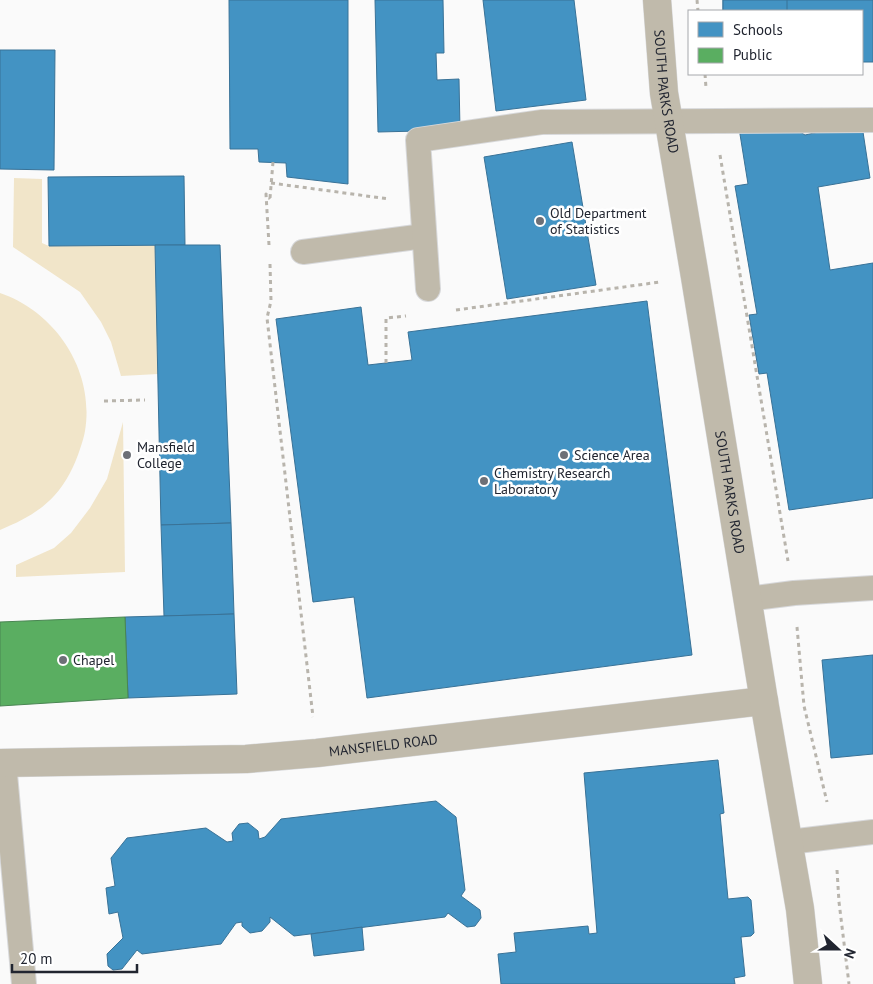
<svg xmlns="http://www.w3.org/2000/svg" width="873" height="984" font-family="'PT Sans',sans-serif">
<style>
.green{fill:#f1e5c9}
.schools{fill:#4393c3;stroke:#397297}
.public{fill:#5aae61;stroke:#498552}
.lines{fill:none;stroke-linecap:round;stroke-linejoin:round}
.service-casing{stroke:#d7d8da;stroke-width:26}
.minor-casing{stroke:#d7d8da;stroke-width:29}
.tertiary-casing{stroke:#d7d8da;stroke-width:29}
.path{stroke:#b8b4ac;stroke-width:3;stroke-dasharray:4 4;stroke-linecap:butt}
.service{stroke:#c0baab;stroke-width:24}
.minor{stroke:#c0baab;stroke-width:28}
.tertiary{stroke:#c0baab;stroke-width:28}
.poi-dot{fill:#6d7077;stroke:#fff;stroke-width:2}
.labels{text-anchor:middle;stroke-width:5;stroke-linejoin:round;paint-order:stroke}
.street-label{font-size:14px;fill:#212530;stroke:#fff}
.poi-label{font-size:14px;fill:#212530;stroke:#fff;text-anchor:start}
</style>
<rect width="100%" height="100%" fill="#fafafa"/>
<g class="green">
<path d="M14 178 42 179V243L49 246 155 245 158 374 121 376 111 342 101 322 80 292 13 247Z"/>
<path d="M0 293C56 312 95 371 85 431 84 437 82 443 80 449 75 465 66 483 54 496 38 513 21 521 0 530Z"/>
<path d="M123 422 125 572 16 577V565L54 548 71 533 90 508 107 479Z"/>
</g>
<g class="schools">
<path d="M229 0H348V184L287 177 286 163 259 162 258 149H230Z"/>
<path d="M375 0H443L444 53H436L437 80 459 79 460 130 378 132Z"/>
<path d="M483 0H574L586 100 496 111Z"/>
<path d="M723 0H873V62H862V11H723Z"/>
<rect x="723" y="0" width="64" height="11"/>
<path d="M0 50H55L54 170 0 169Z"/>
<path d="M854 124 863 132 870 178 818 187 830 270 873 263V498L789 510 767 373 759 374 749 315 757 314 735 186 748 184 739 128 797 130 805 135Z"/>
<path d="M572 142 596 285 507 299 484 157Z"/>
<path d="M184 176 185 245 49 246 48 177Z"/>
<path d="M155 245H220L231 523 161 525Z"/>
<path d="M647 301 692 655 367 698 354 597 313 602 276 319 361 307 368 365 412 360 408 332Z"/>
<path d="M231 523 234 614 164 616 161 525Z"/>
<path d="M234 614 237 694 128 698 125 617Z"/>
<path d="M873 655V754L831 758 822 660Z"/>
<path d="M718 760 724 813 720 814 728 899 748 897 751 900 754 933 751 936 741 937 745 976 734 978 735 984H501L498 954 516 952 514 933 588 926 589 934 597 933 584 773Z"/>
<path d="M436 801 456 817 465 890 461 896 480 910 481 918 475 926 467 927 448 913 445 917 294 936 270 917V922L262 931 250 933 242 926V922L236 923 221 944 142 954 137 950 122 969 113 970 108 966 107 954 123 938 118 912 109 914 106 888 115 886 111 858 127 838 206 828 227 842 233 841 232 833 239 824 248 823 258 831 259 839 265 837 281 819Z"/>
<path d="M362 927 364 950 314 956 311 934Z"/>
</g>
<path class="public" d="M125 617 128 698 0 706V622Z"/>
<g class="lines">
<defs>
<g id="service">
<path d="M303 252 424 236"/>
<path d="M428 289 418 140 542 122 873 120"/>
<path d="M748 599 794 593 873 588"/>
<path d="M4 763 24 984"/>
<path d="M789 842 873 832"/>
</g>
<g id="minor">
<path id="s1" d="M0 763 246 759 317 753 764 701"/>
</g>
<g id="tertiary">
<path id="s2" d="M657 0 664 93 695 277 764 701 800 909 808 984"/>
</g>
</defs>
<use href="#service" class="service-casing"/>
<use href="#minor" class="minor-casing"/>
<use href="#tertiary" class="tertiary-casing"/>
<g class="path">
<path d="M697 0 698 11"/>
<path d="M705 74 706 88"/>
<path d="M720 155 788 561"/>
<path d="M271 183 389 199"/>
<path d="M270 198 273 162"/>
<path d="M269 245 266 194 270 199"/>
<path d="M270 264 271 301 267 318 313 717"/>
<path d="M456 310 660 282"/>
<path d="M386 363V318L406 316"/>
<path d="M104 401 145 400"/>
<path d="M797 627 804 706 827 802"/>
<path d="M837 870 839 902 849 984"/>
</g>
<use href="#service" class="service"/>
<use href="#minor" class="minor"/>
<use href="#tertiary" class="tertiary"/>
</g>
<g class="poi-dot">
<circle cx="540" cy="221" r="5"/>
<circle cx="127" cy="455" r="5"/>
<circle cx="564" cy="455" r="5"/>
<circle cx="484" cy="481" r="5"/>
<circle cx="63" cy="660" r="5"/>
</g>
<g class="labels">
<g class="street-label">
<text dy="5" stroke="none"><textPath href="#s2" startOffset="92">SOUTH PARKS ROAD</textPath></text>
<text dy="5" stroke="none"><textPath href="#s2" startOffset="498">SOUTH PARKS ROAD</textPath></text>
<text dy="5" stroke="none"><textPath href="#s1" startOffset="384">MANSFIELD ROAD</textPath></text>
</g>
<g class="poi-label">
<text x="550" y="218">Old Department<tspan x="550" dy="16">of Statistics</tspan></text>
<text x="137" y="452">Mansfield<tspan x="137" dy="16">College</tspan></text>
<text x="574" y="460">Science Area</text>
<text x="494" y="478">Chemistry Research<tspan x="494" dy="16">Laboratory</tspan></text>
<text x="73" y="665">Chapel</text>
</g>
</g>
<rect x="688" y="10" width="175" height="65" fill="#ffffff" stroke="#a6a8ac"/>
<rect x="698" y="22" width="25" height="15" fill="#4393c3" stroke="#a6a8ac"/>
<text x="733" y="35" font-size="15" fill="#212530">Schools</text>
<rect x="698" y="48" width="25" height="15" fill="#5aae61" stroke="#a6a8ac"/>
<text x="733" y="60" font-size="15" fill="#212530">Public</text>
<g transform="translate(838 949) rotate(111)" stroke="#ffffff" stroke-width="4" paint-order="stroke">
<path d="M0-4L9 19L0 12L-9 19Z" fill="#212530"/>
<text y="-8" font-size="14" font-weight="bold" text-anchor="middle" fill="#212530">N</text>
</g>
<path d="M12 964v8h125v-8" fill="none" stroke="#212530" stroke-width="2.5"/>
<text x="20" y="964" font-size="15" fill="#212530" stroke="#ffffff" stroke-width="4" paint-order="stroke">20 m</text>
</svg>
